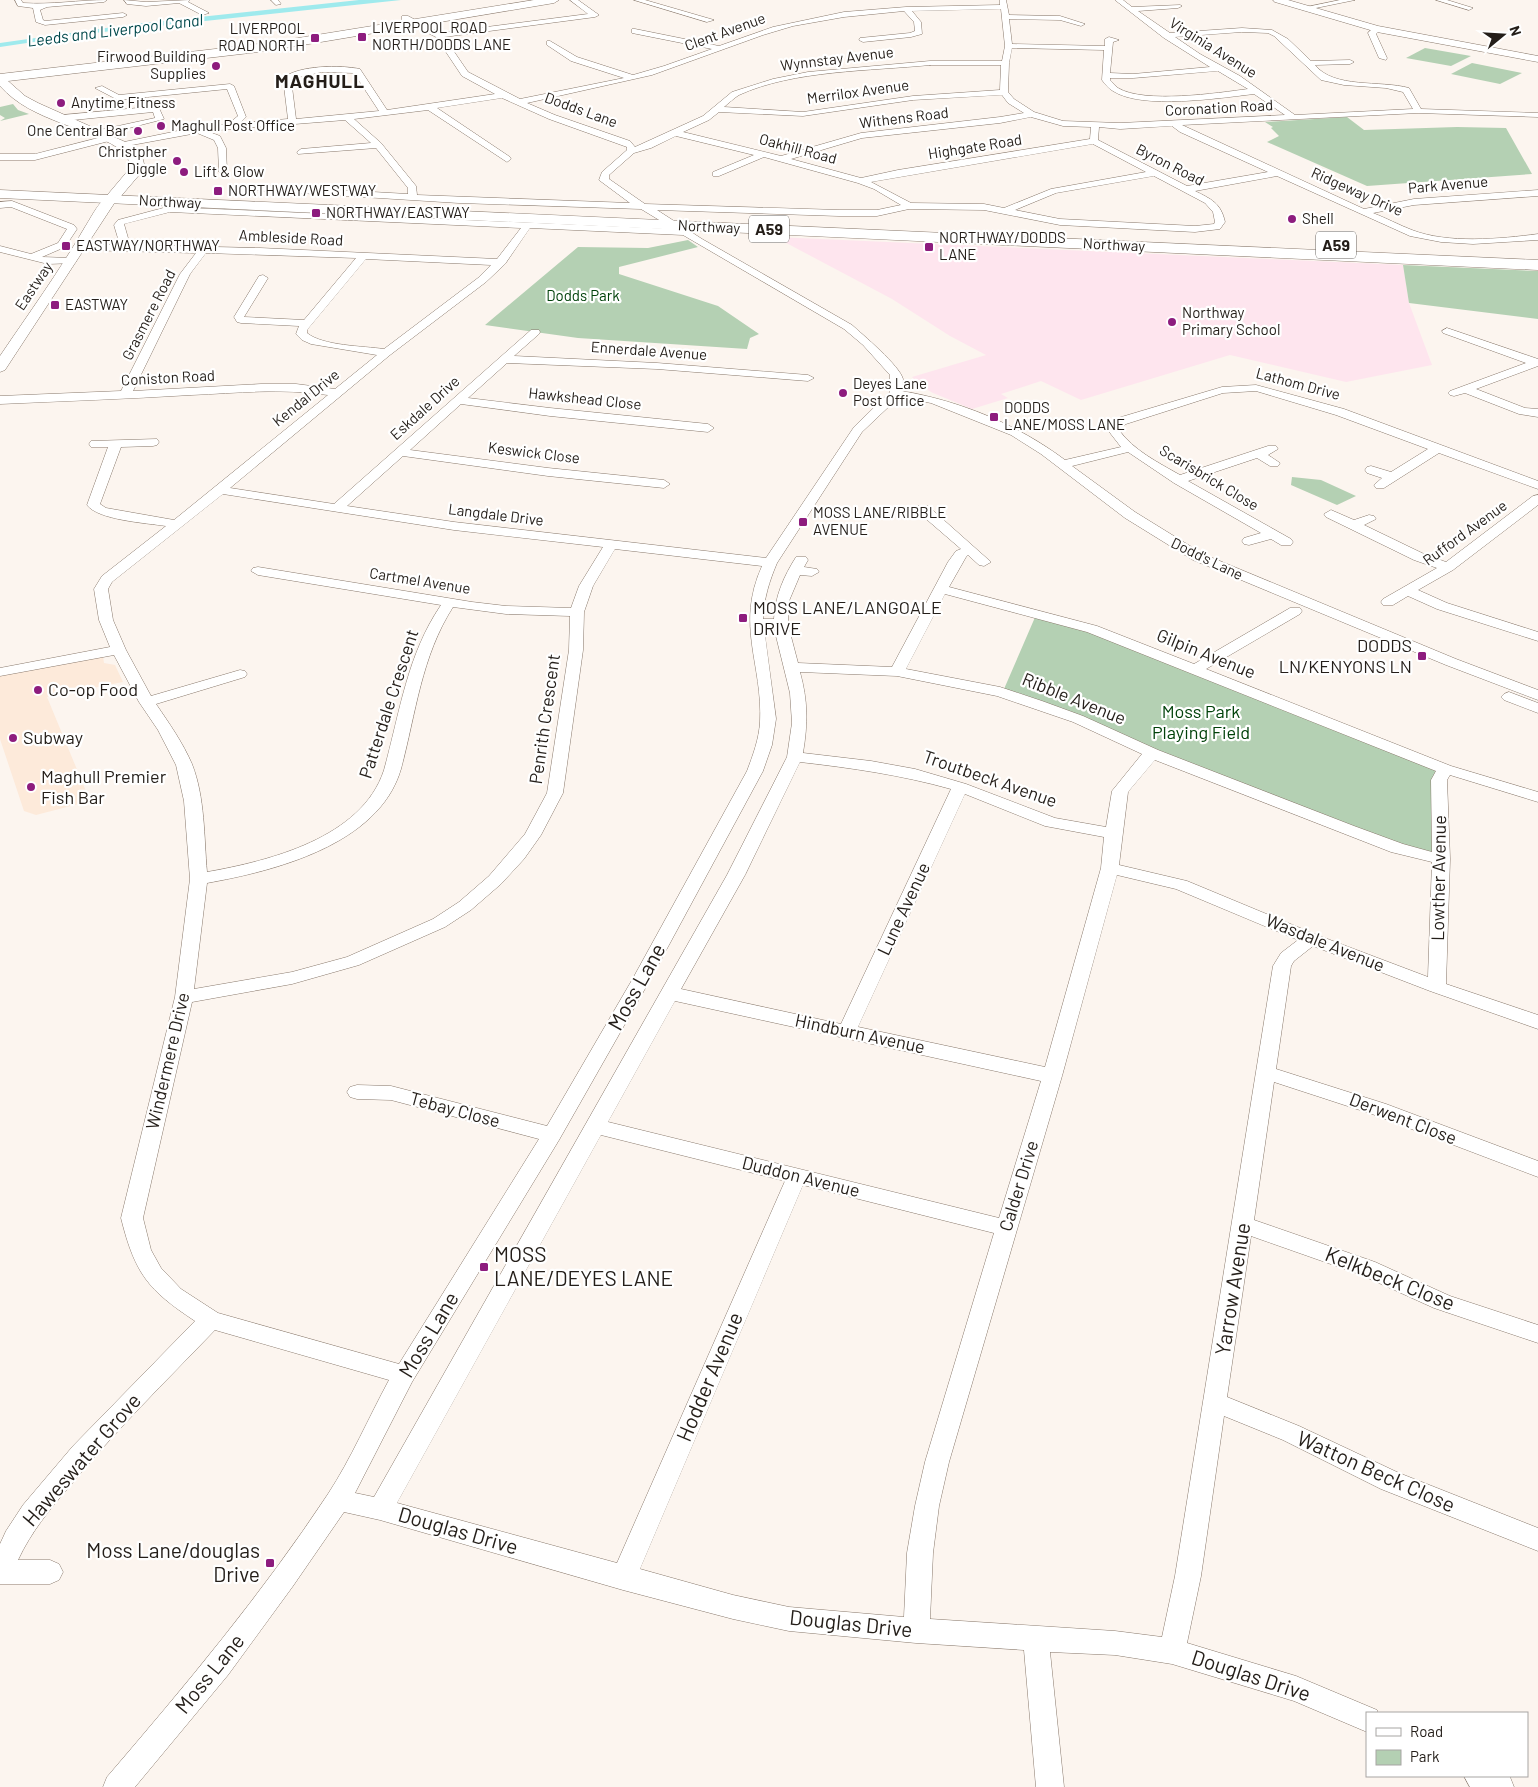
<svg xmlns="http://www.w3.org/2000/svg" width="1538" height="1787" font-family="Barlow,sans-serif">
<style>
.built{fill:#fdeada}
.education{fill:#fee5ee}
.green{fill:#b4d0b3}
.water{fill:#9feaed}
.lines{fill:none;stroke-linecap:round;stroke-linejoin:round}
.street-casing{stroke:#89796c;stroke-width:1}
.secondary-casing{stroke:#89796c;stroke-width:1}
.primary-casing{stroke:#89796c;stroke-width:1}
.highway-casing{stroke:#89796c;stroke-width:1}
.street{fill:#fff;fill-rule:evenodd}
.secondary{fill:#fff;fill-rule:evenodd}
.primary{fill:#fff;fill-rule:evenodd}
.highway{fill:#fff;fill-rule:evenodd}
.poi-dot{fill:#8d1c7e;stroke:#fff;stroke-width:2}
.labels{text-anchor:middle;stroke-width:4.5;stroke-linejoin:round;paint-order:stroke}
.far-poi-label{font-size:15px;fill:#241e19;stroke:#fff;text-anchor:start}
.far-street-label{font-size:15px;fill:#241e19;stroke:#fff}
.far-park-label{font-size:15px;fill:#01420a;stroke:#fff}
.far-water-label{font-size:16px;font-style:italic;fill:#00484b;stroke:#fff}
.shield{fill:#fff;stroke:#66625e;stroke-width:1}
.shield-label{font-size:16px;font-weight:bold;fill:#241e19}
.poi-label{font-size:18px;fill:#241e19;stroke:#fff;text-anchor:start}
.street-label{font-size:18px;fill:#241e19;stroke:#fff}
.park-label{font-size:18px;fill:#01420a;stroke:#fff}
.far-district-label{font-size:19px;font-weight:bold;letter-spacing:1px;fill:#241e19;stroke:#fff}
.near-street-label{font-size:21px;fill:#241e19;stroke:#fff}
.near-poi-label{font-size:21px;fill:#241e19;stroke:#fff;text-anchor:start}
</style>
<rect width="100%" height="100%" fill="#fcf5ef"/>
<path class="built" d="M103 656 104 663 115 665 123 682 47 697 90 801 36 815 24 811 0 739V675Z"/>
<path class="education" d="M775 237 1403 265 1409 303 1432 365 1346 382 1230 355 1081 400 1041 381 1001 394 1008 398 972 409 933 393 919 385 912 377 986 355 950 336 892 299Z"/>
<g class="green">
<path d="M1425 48 1471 56 1451 66 1406 58Z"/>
<path d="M1472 63 1522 73 1500 84 1451 74Z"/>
<path d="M13 104 18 110 29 114 0 121 5 118 0 115V107Z"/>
<path d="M1347 117 1364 130 1457 127 1506 128 1532 174 1367 186 1267 142 1279 136 1271 128 1273 127 1265 122Z"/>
<path d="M688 240 698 247 619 267V274L718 306 759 334 750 338 747 349 578 338 485 325 578 247 648 248Z"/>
<path d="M1403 265 1538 271V319L1409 303Z"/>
<path d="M1292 477 1321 480 1356 496 1337 505 1291 485Z"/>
<path d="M1036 615 1091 630 1437 768 1434 777 1435 855 1349 826 1004 689Z"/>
</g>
<path class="water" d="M359 0H401L94 33 0 47V43L134 24Z"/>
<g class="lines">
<defs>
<g id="street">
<path d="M15 0H21L23 3C51 5 79 0 107 0L104 2 47 7 40 10 43 20 45 21 123 13 127 15 123 17 45 25 36 22 33 8 18 6Z"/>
<path d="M124 0 146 2 190 0 188 2 209 13 202 15 179 3 146 6 127 4Z"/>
<path d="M271 0H278L281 4 276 5Z"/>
<path d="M570 0H578L599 15 595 17 444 37 468 72 520 99 624 78 571 61 547 45V41H550L577 57 633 75 664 66 712 49 632 33V29H635L719 46 773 27 844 12 906 7 1000 5V0H1006L1009 15 1060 16 1085 24 1081 26 1060 20 1009 19 1012 44 1105 46V39L1109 37 1119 40 1113 42 1110 73 1133 74 1210 67 1164 38 1115 0H1123L1132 7 1180 5 1182 6 1178 8 1138 11 1170 33 1242 28 1272 30 1288 39 1311 61 1350 60 1354 62 1350 64 1315 65C1334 89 1380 80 1409 88L1421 109 1538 113V117L1418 113 1182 125 1364 209 1414 199 1538 190V196L1414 205 1373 213C1386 218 1399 225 1412 230 1448 244 1500 239 1538 234V240L1473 244 1441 242 1410 236 1277 176 1195 191C1211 199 1221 203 1225 222L1220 229 1195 232 1060 225 984 210 909 209 877 216H839L657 210 702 239 852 325C862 334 900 366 903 379 903 382 902 387 902 391 960 401 1017 424 1065 460L1121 447 1107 429 1118 418 1222 387 1256 385 1344 409 1538 481V489L1439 453 1384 488H1376L1374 485 1382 478 1367 473 1365 470 1367 467 1371 466 1391 472 1428 449 1336 415 1256 391 1223 393 1126 424 1119 430C1133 450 1159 463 1180 475L1268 446H1276L1278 449 1268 455 1280 463 1278 466H1270L1257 458 1188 481 1291 539 1293 542 1291 545H1281L1271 539 1249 545 1244 544 1242 541 1244 538 1261 533 1174 483 1128 452 1072 466 1135 512 1203 554 1456 659 1538 690V700L1446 665 1193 560 1125 518 1041 454 1011 435 931 403 899 397 862 432 777 563C769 582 764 598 763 619H774C775 596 784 576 796 557H806L808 560 804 567 817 569 819 572 812 576 800 575 789 601 788 625 798 663 892 667 948 562 956 551 961 549 918 512 917 509 918 506H928L991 562 984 566 979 565 968 555 966 557 949 587 1097 626 1194 664 1290 608H1300L1302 611 1300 614 1206 669 1451 766 1538 792V802L1450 775 1447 780 1450 859 1446 984 1538 1015V1029L1430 991 1313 946 1294 961 1291 966 1276 1069 1386 1104 1538 1161V1177L1372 1114 1274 1082 1254 1220 1375 1262 1450 1296 1538 1325V1343L1434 1308 1359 1274 1251 1236 1227 1397 1299 1426 1399 1473 1538 1528V1551L1381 1489 1283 1440 1224 1416 1201 1576 1187 1643 1296 1676 1377 1710 1378 1713H1367V1732L1294 1701 1172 1664 1115 1655 1050 1652 1064 1787H1036L1024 1650 916 1643 789 1631 733 1619 623 1590 380 1520 344 1512 293 1586 228 1675 135 1787H103L107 1777C185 1686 262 1594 328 1494 351 1459 369 1417 389 1380L215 1330C166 1381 115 1431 70 1486 50 1509 31 1532 18 1560H50L59 1564 63 1572 59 1580 50 1584H0V1544L6 1531 23 1505 73 1446 195 1321C148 1290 135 1274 121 1218L175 997 190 879 184 801 176 765 158 730 139 702 114 655 0 676V668L110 647 99 620 94 589 102 576 166 526C146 523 98 520 87 505L108 447H91L89 444 91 441 157 439 159 442 157 445 153 446 121 447 100 504 106 508 174 520 328 395C280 388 238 393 191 395 127 399 64 401 0 404V396L121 391 180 274 196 253 81 250 76 247 81 244 120 245 114 225 118 220 167 207 674 229 641 209 459 203 252 190 249 189V185L408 194V188L376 148 298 154 297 152 301 149 371 143 345 120 207 131 220 136 226 148 227 172 223 175 219 172 218 148 214 140 197 133 121 147 120 145 124 142 197 127 228 124 238 116 227 89 118 100 95 88 102 86 119 95 230 84 234 86 246 117 240 123 288 119 283 78C299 65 341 65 360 69L387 110 495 94 462 76 436 37 402 20V16H408L440 33 588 14ZM1001 9 1005 46 1002 61H930L808 72 773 79 732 92 703 116 635 147 630 141 555 115 527 103 652 75 763 35 793 26 844 17 904 11 914 22 915 31 910 33 860 38 859 40 863 42 911 37 922 34 921 22 912 11ZM1242 32 1268 33 1274 36 1321 80 1344 85 1386 88 1403 92 1413 109 1295 115 1240 76 1200 54 1175 37ZM1012 48 1104 50 1102 80C1105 84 1109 89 1113 91 1142 110 1220 98 1254 94L1285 115 1120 123 1063 121 1034 112 1014 99 1008 92 1009 63ZM930 65H1001L1000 90 913 96 803 112 724 107C729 103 734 98 739 95 793 70 871 71 930 65ZM1218 71 1248 89C1218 93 1144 104 1118 88 1115 86 1112 82 1110 80V78H1133ZM322 72 354 73 379 111 296 119 291 79ZM1002 95 1008 103 1024 113 1000 117 861 133 781 156 683 132 709 120 719 112 803 116 913 100ZM502 98 549 119 627 147V150L602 172 599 180 630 203 417 195 416 186 381 143 354 119 428 110 507 162 511 159 510 157 437 108ZM1031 117 1063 126 1091 127 1090 139 898 170 861 178 791 159 862 138 1000 123ZM1172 126 1180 132 1268 172 1187 186 1098 140 1099 127 1120 129ZM676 136 754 155 713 172V176H719L764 157 858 183 874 189 901 205 877 210H839L645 204 609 179V175L634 153 651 148ZM1093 144 1146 172 1051 189 1004 208 984 204 911 203 871 182ZM1154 176 1205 203 1213 212 1215 222 1214 224 1195 226 1060 219 1015 210 1056 193ZM170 212 521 228 497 259 260 248 130 245 124 224ZM530 228 683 235 844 329 863 345 890 375V392L854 427 766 558 454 522 347 506 403 456 548 476 664 488 670 484 664 480 548 468 410 450 461 404 550 416 708 432 714 428 708 424 550 408 468 398 507 363 657 369 808 381 814 378 808 375 657 363 514 356 539 334 540 332 539 330H531L334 504 230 488 390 355 486 282 505 264ZM206 253 356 258 304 320 244 317 268 278 263 275 259 276 234 317 237 322 241 323 299 326 296 334 302 340 311 344 377 355 335 389 296 384H261L133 391 190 274ZM366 259 491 265 478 278 384 349C363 346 323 346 307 333V330ZM223 494 454 530 603 547 579 586 571 608 506 606 472 602 258 567 253 568 251 571 258 575 441 605C407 655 400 712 384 770 362 838 269 861 207 872 204 837 205 797 192 764 183 743 169 723 156 704L245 677 247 674 245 671 240 670 151 696 126 650 113 620 108 589 112 582ZM615 549 762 566C735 626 763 664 760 722 759 739 753 755 747 771L632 980 547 1126 391 1086 357 1085 350 1087 347 1092 350 1097 357 1099 391 1100 539 1139 399 1364 218 1313 181 1289 161 1268 151 1250 143 1218 192 1002 292 984 359 965 445 927 471 910 501 884 524 859 541 835 563 793 583 650 584 612 593 586ZM945 594 1087 632 1436 771 1431 780 1432 852 1403 844 1354 826 1158 750 1083 716 1042 701 1000 687 906 669ZM453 607 506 614 570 616 569 650 547 793 525 834 489 876 459 902 433 919 347 957 292 972 194 989 207 883C274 871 379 845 401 769 416 713 421 657 453 607ZM764 627 774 628 790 693 792 723 787 757 727 875 374 1497 355 1493 412 1382 559 1140 650 980 763 771 772 745 776 719ZM800 672 897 676 997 696 1073 722 1142 754 1112 791 1106 827 1055 818 966 784 915 769 871 761 803 753C808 723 808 701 800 672ZM1155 760 1391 852 1432 862 1428 977 1317 935 1187 881 1119 865 1128 792ZM800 762C852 768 901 775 951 789L841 1024 681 989 745 875ZM965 794 1045 826 1104 837 1101 868 1045 1067 858 1027ZM1117 875 1176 889 1298 940 1281 953 1273 966 1175 1576 1162 1637 1115 1631 930 1619 933 1553 939 1506 949 1462 1062 1076ZM675 1001 1041 1081 999 1218 608 1122ZM601 1135 785 1181 617 1563 397 1503ZM803 1185 994 1233 925 1462 915 1506 907 1553 904 1617 789 1607 733 1595 640 1569Z"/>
<path d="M634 0H645L714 20 707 22Z"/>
<path d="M1340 0H1355L1306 10 1302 8Z"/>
<path d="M1436 0H1447L1473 8 1469 10Z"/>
<path d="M1374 27 1381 29 1376 34 1387 58 1386 60 1379 58 1368 33Z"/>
<path d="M138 108H159L164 119 98 136 95 135V131L155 118 153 112 63 121 59 118 63 115Z"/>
<path d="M110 135 113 136V140L35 160H0V154H35Z"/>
<path d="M12 201 74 225 77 229 65 247 42 257 71 258 76 261 75 263 48 264 0 252V246L31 254 58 243 67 229 11 207 0 208V202Z"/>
<path d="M1447 328 1538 359V366L1476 389 1525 408 1538 409V417L1519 414 1465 393 1454 396 1450 395 1448 393 1450 391 1526 363 1443 333 1442 331Z"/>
<path d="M1538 495V505L1453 570 1418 590 1447 603 1538 632V641L1437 609 1408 596 1393 605H1383L1381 602 1383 599 1437 568 1414 560 1326 517 1324 514 1331 510 1354 520 1369 515 1374 516 1376 519 1364 525 1424 554 1446 562 1533 496Z"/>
<path d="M1509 692 1538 703V713L1504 700 1501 697 1504 694Z"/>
<path d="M1464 1776H1507L1510 1777 1514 1787H1470Z"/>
</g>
<g id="secondary">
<path d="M1273 0H1288L1378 26 1538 56V62L1377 32 1275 2Z"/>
<path d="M111 195 117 199 5 370 0 372V356C29 313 59 272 85 227 91 218 100 198 111 195Z"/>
</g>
<path id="primary" d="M534 0H559L554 3 267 51 8 81 25 96 38 103 132 145 142 156 145 168 116 202H106L104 199 131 167 126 153C87 125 33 123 0 86V74L267 43Z"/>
<path id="highway" d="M0 190 1538 260V270L0 198Z"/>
</defs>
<use href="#street" class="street-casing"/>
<use href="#secondary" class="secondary-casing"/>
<use href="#primary" class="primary-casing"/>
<use href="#highway" class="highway-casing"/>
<use href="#street" class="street"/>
<use href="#secondary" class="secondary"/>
<use href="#primary" class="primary"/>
<use href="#highway" class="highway"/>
</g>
<g class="poi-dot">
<rect x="357" y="32" width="10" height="10" rx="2.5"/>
<rect x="310" y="33" width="10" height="10" rx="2.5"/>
<circle cx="216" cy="66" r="5"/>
<circle cx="61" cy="103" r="5"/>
<circle cx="161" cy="126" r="5"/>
<circle cx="138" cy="131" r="5"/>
<circle cx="177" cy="161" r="5"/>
<circle cx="184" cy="172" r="5"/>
<rect x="213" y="186" width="10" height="10" rx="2.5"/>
<rect x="311" y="208" width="10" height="10" rx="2.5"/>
<circle cx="1292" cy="219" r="5"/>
<rect x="61" y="241" width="10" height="10" rx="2.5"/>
<rect x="924" y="242" width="10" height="10" rx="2.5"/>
<rect x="50" y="300" width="10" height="10" rx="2.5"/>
<circle cx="1172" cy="322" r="5"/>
<circle cx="843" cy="393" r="5"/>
<rect x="989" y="412" width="10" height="10" rx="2.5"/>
<rect x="798" y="517" width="10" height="10" rx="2.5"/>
<rect x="738" y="613" width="10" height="10" rx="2.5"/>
<rect x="1417" y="651" width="10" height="10" rx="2.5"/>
<circle cx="38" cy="690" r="5"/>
<circle cx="13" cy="738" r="5"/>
<circle cx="31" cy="787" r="5"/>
<rect x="479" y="1262" width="10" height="10" rx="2.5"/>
<rect x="265" y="1558" width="10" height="10" rx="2.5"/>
</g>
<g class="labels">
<g class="far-poi-label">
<text x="372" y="33">LIVERPOOL ROAD<tspan x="372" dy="17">NORTH/DODDS LANE</tspan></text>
<text x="305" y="34" text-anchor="end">LIVERPOOL<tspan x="305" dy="17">ROAD NORTH</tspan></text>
<text x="206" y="62" text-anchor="end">Firwood Building<tspan x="206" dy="17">Supplies</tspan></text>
<text x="71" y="108">Anytime Fitness</text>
<text x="171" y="131">Maghull Post Office</text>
<text x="128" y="136" text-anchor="end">One Central Bar</text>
<text x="167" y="157" text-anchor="end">Christpher<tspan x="167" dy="17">Diggle</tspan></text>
<text x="194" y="177">Lift &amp; Glow</text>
<text x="228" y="196">NORTHWAY/WESTWAY</text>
<text x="326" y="218">NORTHWAY/EASTWAY</text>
<text x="1302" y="224">Shell</text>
<text x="939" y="243">NORTHWAY/DODDS<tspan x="939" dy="17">LANE</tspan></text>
<text x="76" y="251">EASTWAY/NORTHWAY</text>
<text x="65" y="310">EASTWAY</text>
<text x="1182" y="318">Northway<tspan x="1182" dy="17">Primary School</tspan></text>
<text x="853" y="389">Deyes Lane<tspan x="853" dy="17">Post Office</tspan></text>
<text x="1004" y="413">DODDS<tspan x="1004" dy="17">LANE/MOSS LANE</tspan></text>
<text x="813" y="518">MOSS LANE/RIBBLE<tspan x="813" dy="17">AVENUE</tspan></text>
</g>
<g class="far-street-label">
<text transform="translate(725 32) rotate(-20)" y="5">Clent Avenue</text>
<text transform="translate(1213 48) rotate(32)" y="5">Virginia Avenue</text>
<text transform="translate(837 59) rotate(-7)" y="5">Wynnstay Avenue</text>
<text transform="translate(858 92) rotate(-8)" y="5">Merrilox Avenue</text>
<text transform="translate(1219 108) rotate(-3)" y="5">Coronation Road</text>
<text transform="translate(581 110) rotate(20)" y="5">Dodds Lane</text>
<text transform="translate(904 118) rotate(-7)" y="5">Withens Road</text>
<text transform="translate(975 147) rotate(-9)" y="5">Highgate Road</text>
<text transform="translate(798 149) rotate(15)" y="5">Oakhill Road</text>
<text transform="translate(1170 165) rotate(27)" y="5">Byron Road</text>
<text transform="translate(1448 185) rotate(-5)" y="5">Park Avenue</text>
<text transform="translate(1357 192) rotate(24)" y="5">Ridgeway Drive</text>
<text transform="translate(170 202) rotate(3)" y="5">Northway</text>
<text transform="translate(709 227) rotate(3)" y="5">Northway</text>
<text transform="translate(291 238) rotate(3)" y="5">Ambleside Road</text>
<text transform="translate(1114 245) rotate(3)" y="5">Northway</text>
<text transform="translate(34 286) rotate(-56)" y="5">Eastway</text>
<text transform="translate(149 315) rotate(-63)" y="5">Grasmere Road</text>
<text transform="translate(649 351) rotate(4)" y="5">Ennerdale Avenue</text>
<text transform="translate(168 378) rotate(-3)" y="5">Coniston Road</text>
<text transform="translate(1298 384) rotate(15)" y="5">Lathom Drive</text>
<text transform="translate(306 398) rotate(-39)" y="5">Kendal Drive</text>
<text transform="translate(585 399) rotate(6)" y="5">Hawkshead Close</text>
<text transform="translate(425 408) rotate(-42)" y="5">Eskdale Drive</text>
<text transform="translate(534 453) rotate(7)" y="5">Keswick Close</text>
<text transform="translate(1209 478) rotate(31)" y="5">Scarisbrick Close</text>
<text transform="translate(496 515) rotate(7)" y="5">Langdale Drive</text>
<text transform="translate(1465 533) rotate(-36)" y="5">Rufford Avenue</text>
<text transform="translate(1207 559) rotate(26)" y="5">Dodd's Lane</text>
<text transform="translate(420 581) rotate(9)" y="5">Cartmel Avenue</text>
</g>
<g class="far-park-label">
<text x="583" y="301">Dodds Park</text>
</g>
<g class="far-water-label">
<text transform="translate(115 30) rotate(-7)" y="6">Leeds and Liverpool Canal</text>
</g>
<g class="shield">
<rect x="749" y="215.5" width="40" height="27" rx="4"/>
<rect x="1316" y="231.5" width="40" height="27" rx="4"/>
</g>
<g class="shield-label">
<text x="769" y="235">A59</text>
<text x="1336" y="251">A59</text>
</g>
<g class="poi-label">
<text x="753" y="614">MOSS LANE/LANGOALE<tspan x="753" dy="21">DRIVE</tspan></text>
<text x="1412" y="652" text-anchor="end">DODDS<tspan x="1412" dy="21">LN/KENYONS LN</tspan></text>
<text x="48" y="696">Co-op Food</text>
<text x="23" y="744">Subway</text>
<text x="41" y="783">Maghull Premier<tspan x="41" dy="21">Fish Bar</tspan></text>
</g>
<g class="street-label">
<text transform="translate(1206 654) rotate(22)" y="6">Gilpin Avenue</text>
<text transform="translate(1074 699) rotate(22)" y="6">Ribble Avenue</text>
<text transform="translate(389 704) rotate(-72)" y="6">Patterdale Crescent</text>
<text transform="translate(545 719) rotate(-82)" y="6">Penrith Crescent</text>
<text transform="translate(990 779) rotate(19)" y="6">Troutbeck Avenue</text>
<text transform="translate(1439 878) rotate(-89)" y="6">Lowther Avenue</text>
<text transform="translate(904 909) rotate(-65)" y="6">Lune Avenue</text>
<text transform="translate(1325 943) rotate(22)" y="6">Wasdale Avenue</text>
<text transform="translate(860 1034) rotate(12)" y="6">Hindburn Avenue</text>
<text transform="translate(168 1061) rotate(-77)" y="6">Windermere Drive</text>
<text transform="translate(455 1110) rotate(15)" y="6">Tebay Close</text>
<text transform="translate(1403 1119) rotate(21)" y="6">Derwent Close</text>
<text transform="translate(801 1177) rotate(14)" y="6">Duddon Avenue</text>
<text transform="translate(1019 1186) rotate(-73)" y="6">Calder Drive</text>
</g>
<g class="park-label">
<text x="1201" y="718">Moss Park<tspan x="1201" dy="21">Playing Field</tspan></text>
</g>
<g class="far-district-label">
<text x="320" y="88">MAGHULL</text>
</g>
<g class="near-street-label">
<text transform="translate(637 987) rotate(-61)" y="7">Moss Lane</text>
<text transform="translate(1390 1279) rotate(22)" y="7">Kelkbeck Close</text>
<text transform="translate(1233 1289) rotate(-81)" y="7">Yarrow Avenue</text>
<text transform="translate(429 1335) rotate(-59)" y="7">Moss Lane</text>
<text transform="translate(710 1377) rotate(-67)" y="7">Hodder Avenue</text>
<text transform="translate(82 1460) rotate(-49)" y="7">Haweswater Grove</text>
<text transform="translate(1376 1472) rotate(24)" y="7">Watton Beck Close</text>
<text transform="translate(458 1531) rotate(16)" y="7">Douglas Drive</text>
<text transform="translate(851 1624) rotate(6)" y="7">Douglas Drive</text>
<text transform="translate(210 1674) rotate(-51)" y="7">Moss Lane</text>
<text transform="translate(1251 1676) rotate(18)" y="7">Douglas Drive</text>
</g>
<g class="near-poi-label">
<text x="494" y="1262">MOSS<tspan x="494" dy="24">LANE/DEYES LANE</tspan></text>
<text x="260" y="1558" text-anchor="end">Moss Lane/douglas<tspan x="260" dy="24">Drive</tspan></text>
</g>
</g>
<rect x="1366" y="1712" width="162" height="65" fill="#ffffff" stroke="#a7a5a3"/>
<rect x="1376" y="1728" width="25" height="8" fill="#ffffff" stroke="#a7a5a3"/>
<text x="1410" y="1737" font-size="15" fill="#241e19">Road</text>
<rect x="1376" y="1750" width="25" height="15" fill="#b4d0b3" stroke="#a7a5a3"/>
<text x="1410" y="1762" font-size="15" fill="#241e19">Park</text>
<g transform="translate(1503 35) rotate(72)" stroke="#ffffff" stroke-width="4" paint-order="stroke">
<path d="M0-4L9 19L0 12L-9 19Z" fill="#241e19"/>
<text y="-8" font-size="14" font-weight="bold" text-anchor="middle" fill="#241e19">N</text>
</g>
</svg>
